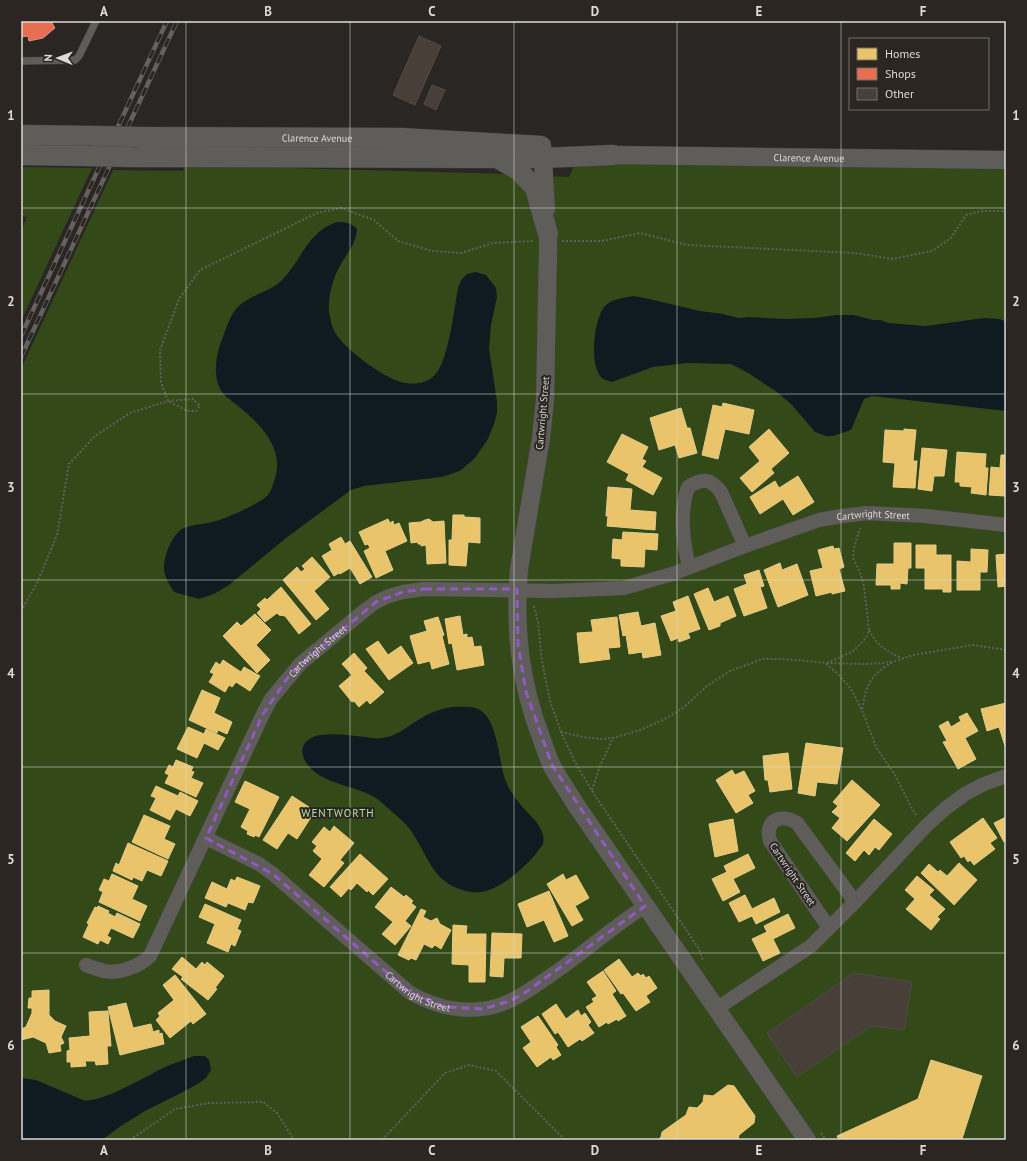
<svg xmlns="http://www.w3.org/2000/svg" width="1027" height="1161" font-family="'PT Sans',sans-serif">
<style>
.green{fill:#334a18}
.water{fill:#0e1c22}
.homes{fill:#e9c46a;stroke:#e5cb8b}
.shops{fill:#e76f51;stroke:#e48f79}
.building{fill:#483f38;stroke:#4e4b49}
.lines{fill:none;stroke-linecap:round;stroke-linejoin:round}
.service-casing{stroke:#464341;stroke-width:8}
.minor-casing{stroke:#464341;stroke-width:15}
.tertiary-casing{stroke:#464341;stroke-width:19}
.secondary-casing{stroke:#464341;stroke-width:21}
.path{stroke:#615f5d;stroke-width:2;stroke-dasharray:2 2;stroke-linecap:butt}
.service{stroke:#5f5d5a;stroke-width:7}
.minor{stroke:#5f5d5a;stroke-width:14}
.tertiary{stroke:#5f5d5a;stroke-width:18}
.secondary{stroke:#5f5d5a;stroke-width:20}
.rail-casing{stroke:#646260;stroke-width:4.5}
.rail{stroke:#2b2621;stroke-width:3;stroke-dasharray:9;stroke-linecap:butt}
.tertiary-bridge-casing{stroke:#464341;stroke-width:19;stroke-linecap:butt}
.secondary-bridge-casing{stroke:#464341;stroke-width:21;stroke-linecap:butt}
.tertiary-bridge{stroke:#5f5d5a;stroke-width:18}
.secondary-bridge{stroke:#5f5d5a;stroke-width:20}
.marked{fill:none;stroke:#9458c5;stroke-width:3;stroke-dasharray:8 5;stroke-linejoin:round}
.grid{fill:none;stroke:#dddad7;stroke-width:1;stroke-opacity:0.55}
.labels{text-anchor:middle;stroke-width:4;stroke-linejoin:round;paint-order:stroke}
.street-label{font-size:10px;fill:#dddad7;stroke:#2b2621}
.neighbourhood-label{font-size:11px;letter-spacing:1px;fill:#b0e4a6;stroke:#2b2621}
.neatline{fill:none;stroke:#dddad7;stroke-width:1.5}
.grid-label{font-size:13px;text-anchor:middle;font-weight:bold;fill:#dddad7}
</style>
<rect width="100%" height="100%" fill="#292623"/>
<g class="green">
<path d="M583 162 1006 167V1140H21V369L113 170 183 171 185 165 508 174 569 177 574 166Z"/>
<path d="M21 167 92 168 21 321V231L27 217 21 216Z"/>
</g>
<g class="water">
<path d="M337 222C346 222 352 223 357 229 356 244 348 252 341 264 333 277 328 296 329 311 330 318 332 328 336 334 345 349 384 378 401 382 413 385 426 384 435 375 449 359 454 309 458 288L461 280 467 274 476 272 486 275 496 288 497 297 491 325 489 348 497 402V413L494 424 488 439 475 458 460 471 442 477 364 486 351 490 286 538 229 585 214 594 199 599 174 592C170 585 165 579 164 570 163 558 172 533 184 528 194 524 206 524 216 521 227 518 261 503 268 495 270 493 272 488 273 484 287 451 262 425 238 406 232 401 224 396 220 389 213 376 216 355 221 342 226 330 228 319 236 309 248 295 269 293 282 280 302 260 307 232 337 222Z"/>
<path d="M633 296 645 298 700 311 723 314 738 318 749 317 785 319 814 318 837 315H854L873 320H881L888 323 926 326 984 318 1000 319 1006 322V411L872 396 864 399 851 430 833 436H826L815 432 792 405 777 392 748 373 731 364 687 363 653 367 612 382C609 381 605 380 603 379 588 367 594 320 604 307 611 299 623 298 633 296Z"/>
<path d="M452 707C460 707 471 706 478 709 497 717 499 759 504 776 508 790 520 805 530 815 537 822 546 833 543 844 541 848 537 851 535 855 521 871 493 896 471 892 424 884 428 841 399 818 391 811 384 804 376 798 354 784 317 785 304 759 302 754 301 748 305 743 309 738 316 735 322 735 336 733 352 736 366 737 371 738 377 739 382 738 395 737 405 728 415 722 427 714 438 709 452 707Z"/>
<path d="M194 1056H205L209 1060 211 1070 206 1078 199 1083 187 1090 145 1111 121 1126 102 1140H21V1078L36 1080 83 1100C101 1104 146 1076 165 1067 174 1063 184 1060 194 1056Z"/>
</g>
<g class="homes">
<path d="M723 403 754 410 749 434 725 429 718 459 702 455 713 405 722 407Z"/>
<path d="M681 408 687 428H690L697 453 679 458 675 445 659 450 650 418Z"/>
<path d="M769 429 789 453 771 469 774 473 752 492 740 478 760 461 749 447Z"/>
<path d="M904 429 916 430 913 461H917L915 488 893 487 895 463 883 462 885 430 904 431Z"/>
<path d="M622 434 648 447 642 459 646 461 642 467 662 478 653 495 626 480 629 474 607 462Z"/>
<path d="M922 448 947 450 944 476H934L932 491 918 489Z"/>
<path d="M957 452 986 454 985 468H988L986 495 971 493 972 487 960 486V482H955Z"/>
<path d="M1001 455H1006L1005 496 989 495 991 467 1000 468Z"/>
<path d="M798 476 814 502 793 515 783 499 760 514 750 497 775 481 779 488Z"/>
<path d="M608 487 632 489 630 510 656 512 655 530 607 526 608 516H606Z"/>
<path d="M453 515H464V517L480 518V543L468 542 466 566 449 565V540H452Z"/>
<path d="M388 519 390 523 393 521 394 525 399 523 407 541 385 551 393 570 376 578 364 551 370 548 368 544 365 545 359 532Z"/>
<path d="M429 519 433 522 444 521 446 563 427 564 426 545 421 546V544H418V542L411 543 409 523 421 522 425 520Z"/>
<path d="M623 532 658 534 657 550 645 549 644 567 621 566V559L612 558 613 539 622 540Z"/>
<path d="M341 537 345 544 350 541 372 577 360 584 350 568 340 574 339 573 334 576 322 556 332 550 329 544Z"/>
<path d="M894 543H911V568H908L907 584 900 583V589H891V585H876L877 564H894Z"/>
<path d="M916 545H936V555H951V592H943V589H925V568H916Z"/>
<path d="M833 546 834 549 839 548 844 567 839 569 845 591 832 594V592L816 596 810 571 823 568 818 550Z"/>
<path d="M971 549 988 550 987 572H980V590H957V561L971 562Z"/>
<path d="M1006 554V586L998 587 996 555Z"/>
<path d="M312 557 330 577 314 591 329 609 316 620 283 580 297 567 301 572 305 569 302 566Z"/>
<path d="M780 563 782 570 797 564 808 595 778 607 764 570Z"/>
<path d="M759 570 764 586 760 587 767 608 744 616 734 589 747 584 744 575Z"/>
<path d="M281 587 311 624 299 634 285 616 279 615 277 613 265 622 257 613 261 609 257 605 265 598 267 600Z"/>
<path d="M708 588 714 602 728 596 736 616 720 623V626L709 630 694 594Z"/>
<path d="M688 596 700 629 688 633 690 638 679 642 678 638 671 641 661 616 676 611 673 602Z"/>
<path d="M638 612 641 626 655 623 661 655 643 658 642 652 629 654 626 635 623 636 619 615Z"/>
<path d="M255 614 271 630 256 645 270 660 257 673 223 636 237 622 241 626Z"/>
<path d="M460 616 463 635 467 634V638L472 637 474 647 481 646 484 665 457 670 452 643 449 644 445 619Z"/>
<path d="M438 617 444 635 442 636 449 664 432 669 430 661 418 664 410 636 427 631 424 621Z"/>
<path d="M617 617 620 647 608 648 610 659 580 663 577 633 593 632 591 620Z"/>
<path d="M378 641 388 655 401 646 413 663 389 680 366 649Z"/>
<path d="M354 653 367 668 364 671 384 692 370 704 367 700 359 707 354 701 352 702 339 686 352 675 342 664Z"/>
<path d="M223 660 241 672 244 667 260 676 250 691 236 682 232 687 229 685 225 692 209 682 214 674 210 672 216 662 220 665Z"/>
<path d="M202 690 220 698 214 713 232 722 227 734 218 730 217 733 189 720Z"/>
<path d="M1006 703V746H1005L999 727 987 731 981 709Z"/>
<path d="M967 713 978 731 965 738 976 759 958 769 943 742 947 741 939 726 948 721 951 727 961 721 959 717Z"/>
<path d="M188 727 204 734 206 729 225 738 218 750 204 743 197 758 177 749Z"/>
<path d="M806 743 843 748 837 784 817 782 815 796 798 793Z"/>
<path d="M788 753 792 789 770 792 768 780H765L763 756Z"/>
<path d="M176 760 193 767 191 771 194 772 191 778 203 783 196 797 165 783 169 775 165 773 169 765 173 767Z"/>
<path d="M732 770 735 775 744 771 755 791 748 795 753 803 736 813 716 780Z"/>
<path d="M852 780 880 805 847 841 832 828 840 818 832 812 838 806 833 802Z"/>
<path d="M245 781 279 797 259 837 255 835 254 837 247 834 248 831 241 827 250 809 235 802Z"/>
<path d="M156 786 178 796 180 792 198 801 190 816 176 809 170 820 150 810 156 798 151 796Z"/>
<path d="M292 796 315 811 297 839 288 833 277 849 263 840Z"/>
<path d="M144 815 170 826 164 839 175 844 168 859 132 842Z"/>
<path d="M1006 817V841L1004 842 994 823Z"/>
<path d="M983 818 997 838 990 843 995 849 974 865 970 860 968 862 964 856 961 858 950 842Z"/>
<path d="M733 819 738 851 715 857 709 824Z"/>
<path d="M874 819 892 834 879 850 875 847 869 855 864 850 855 861 846 853Z"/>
<path d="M334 826 354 843 340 860 344 863 324 887 309 875 322 859 313 851 317 846 312 842 324 827 330 832Z"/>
<path d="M128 843 168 861 161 876 147 870 142 881 133 877 132 880 113 871 116 863 119 865Z"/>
<path d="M360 854 388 879 373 895 368 890 367 892 357 883 351 890 349 888 341 897 330 887Z"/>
<path d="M748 854 755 868 733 879 740 892 723 901 712 879 727 872 724 866Z"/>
<path d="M959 863 977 880 954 905 921 873 929 864 938 872 940 870 947 876Z"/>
<path d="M112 874 138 886 132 899 147 906 140 921 99 902 103 892 99 890 104 879 109 881Z"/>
<path d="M563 874 566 880 576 875 589 898 575 906 583 920 572 926 547 884Z"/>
<path d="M917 876 934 890 929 895 945 909 937 917 940 919 931 930 906 909 915 899 905 890Z"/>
<path d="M237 877 260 886 253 903 248 902 245 910 228 903 226 907 205 898 212 882 227 889 231 879 235 881Z"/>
<path d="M391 887 404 897 406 895 413 901 411 903 416 907 405 921 411 926 395 945 382 934 393 922 375 907Z"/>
<path d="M549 891 568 936 554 942 544 920 527 927 518 904Z"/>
<path d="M745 895 752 909 774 898 780 912 756 924 752 916 739 922 729 903Z"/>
<path d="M205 904 241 920 237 929 241 931 235 946 231 944 228 952 207 943 215 924 199 917Z"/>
<path d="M98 906 109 911 108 913 115 917 117 913 140 924 133 938 111 928 107 936 111 938 108 944 100 940 98 944 83 937 89 924 87 923 95 907 97 908Z"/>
<path d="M421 909 426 911 423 917 431 921 437 918 440 924 451 930 441 949 435 945 432 948 424 944 416 960 411 958 409 960 398 955Z"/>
<path d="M788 914 795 928 773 939 780 953 763 961 752 939 767 932 764 926Z"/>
<path d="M453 925 467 926 466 934H486L485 982H469V965L452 964Z"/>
<path d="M492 933 522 934 521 958H504L503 977 490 976Z"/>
<path d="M182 957 196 969 202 962 205 965 207 962 224 976 215 988 217 989 208 1000 181 979 183 977 172 969Z"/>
<path d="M619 959 632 977 638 973 641 976 643 974 646 978 649 976 657 988 646 996 650 1002 636 1011 623 993 621 994 604 970Z"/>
<path d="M603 971 616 991 612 994 626 1016 618 1021 617 1019 608 1024 607 1022 599 1027 586 1007 594 1002 592 999 597 996 587 982Z"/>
<path d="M175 975 206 1014 193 1024 191 1021 170 1038 156 1020 160 1016 158 1013 174 1000 163 985Z"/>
<path d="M49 990V1015L55 1021 66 1026 61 1037 64 1043 60 1045 61 1051 49 1053 46 1043 33 1037 21 1040V1029L26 1027 32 1013V1008H28L29 998H32V991Z"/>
<path d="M126 1003 133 1028 151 1024 153 1032 159 1030V1034L162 1033 164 1044 120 1055 108 1007Z"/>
<path d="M556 1004 566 1019 578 1010 581 1016 585 1013 591 1022 588 1025 594 1033 582 1041 580 1039 568 1047 558 1032 555 1034 542 1014Z"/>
<path d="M108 1011 111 1046H107L108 1064 96 1065 95 1061H85L86 1066 71 1067V1062H67V1051L70 1050 69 1038 90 1036 89 1012Z"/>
<path d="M538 1016 558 1045 556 1047 561 1055 553 1060 551 1057 537 1067 523 1048 531 1042 521 1027Z"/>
<path d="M931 1060 982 1076 962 1139 839 1140 837 1136 918 1099Z"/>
<path d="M728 1085 734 1086 755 1116 754 1123 739 1135 738 1140H658L661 1137 662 1132 686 1115 689 1107 697 1108 703 1102 704 1095 713 1096Z"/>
</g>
<path class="shops" d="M21 21H51L55 28 43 38 29 41 28 36 21 37Z"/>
<g class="building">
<path d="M419 36 441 46 415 105 393 95Z"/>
<path d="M432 85 445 90 436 110 424 104Z"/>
<path d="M854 973 912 982 904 1030 871 1026 797 1077 767 1033Z"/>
</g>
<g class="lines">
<defs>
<path id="service" d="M21 61 75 60 79 56 96 21"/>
<g id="minor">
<path d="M689 567C683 541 679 513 688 487 703 478 710 478 721 492L745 546"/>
<path id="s1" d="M206 838 259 864 273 874 409 992C431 1005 456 1012 482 1009 505 1007 525 993 544 980 579 957 610 929 645 906"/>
<path d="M829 928 770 841C764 820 781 813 797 823L855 902"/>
<path id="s2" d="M86 965C92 967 99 970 105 971 119 974 140 966 150 956L263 714 271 699 300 664 364 611 376 602 389 596 403 592 424 589 553 591 624 588 672 574 745 546 819 520 842 516 867 513 926 516 1006 525"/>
<path d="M716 1009 811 946 855 902 926 826 946 808 965 794 984 784 1006 776"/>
</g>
<g id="tertiary">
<path d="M542 146 546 209"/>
<path id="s3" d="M613 155 1006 160"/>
<path d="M548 250 545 400 541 438 519 569C514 630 520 683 542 740 545 748 548 758 552 766 559 779 568 792 576 805L807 1140"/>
</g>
<g id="secondary">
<path d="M21 135 97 136"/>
<path id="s4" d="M137 137 401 138 541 146"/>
<path d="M21 155 87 156"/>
<path d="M130 157 542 158 613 155"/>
<path d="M499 159 518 170 535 188 548 234"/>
</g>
</defs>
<use href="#service" class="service-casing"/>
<use href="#minor" class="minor-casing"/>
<use href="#tertiary" class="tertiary-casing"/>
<use href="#secondary" class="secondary-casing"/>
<g class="path">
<path d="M562 241H602L640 233 687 245 855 253 892 259 932 251 951 238 966 215 981 211H1006"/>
<path d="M534 606 538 622 542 661 550 701 561 732 575 762 592 791 699 949 703 961"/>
<path d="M21 611 37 583 57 535 69 464 95 436 130 413 168 401 193 399 200 406 196 411H187L168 401 161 382 160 350 179 299 200 270 317 213 341 208 374 220 398 241 432 251 461 253 493 243 534 241"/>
<path d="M869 630C877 645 886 652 902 658"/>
<path d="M827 663 852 652 866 638 869 630 864 586 861 575 853 558 854 548 860 528"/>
<path d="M826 664 838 674 851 689 862 710 876 747 895 775 911 807 917 816"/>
<path d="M862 709C866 685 871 674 893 662"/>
<path d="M561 732 583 737 600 739 613 738 640 730 663 720 683 708 707 686 730 671 763 659H780L808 661 826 663 864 664 884 663 896 661 913 655 973 645 1006 650"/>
<path d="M592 790 600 766 613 738"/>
<path d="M821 1133 826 1140"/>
<path d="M130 1140 175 1109 209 1103 263 1102 277 1113 294 1140"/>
<path d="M382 1140 445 1073 469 1065 496 1071 565 1140"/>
</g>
<use href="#service" class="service"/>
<use href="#minor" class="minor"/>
<use href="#tertiary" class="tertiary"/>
<use href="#secondary" class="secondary"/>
<defs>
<g id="rail">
<path d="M21 336 167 21"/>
<path d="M21 357 177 21"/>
</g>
</defs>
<use href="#rail" class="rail-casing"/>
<use href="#rail" class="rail"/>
<defs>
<path id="tertiary-bridge" d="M548 250V234"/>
<g id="secondary-bridge">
<path d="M97 136 137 137"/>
<path d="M87 156 130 157"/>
</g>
</defs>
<use href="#tertiary-bridge" class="tertiary-bridge-casing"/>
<use href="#secondary-bridge" class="secondary-bridge-casing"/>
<use href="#tertiary-bridge" class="tertiary-bridge"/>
<use href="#secondary-bridge" class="secondary-bridge"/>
</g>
<path class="marked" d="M424 589H517L518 644 526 692 552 765 645 906 526 992 510 1001 483 1009 445 1007 409 992 273 874 206 838 263 714 291 673 376 602 403 592Z"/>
<path class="grid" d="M186 21V1140M350 21V1140M514 21V1140M677 21V1140M841 21V1140M21 208H1006M21 394H1006M21 580H1006M21 767H1006M21 953H1006"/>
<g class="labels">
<g class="street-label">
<text dy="4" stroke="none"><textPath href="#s4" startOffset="180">Clarence Avenue</textPath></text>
<text dy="4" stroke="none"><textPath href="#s3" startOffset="196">Clarence Avenue</textPath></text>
<text transform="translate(542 413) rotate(-85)" y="4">Cartwright Street</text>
<text dy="4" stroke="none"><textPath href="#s2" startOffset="1008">Cartwright Street</textPath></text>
<text dy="4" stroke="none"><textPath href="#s2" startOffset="420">Cartwright Street</textPath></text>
<text transform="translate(793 874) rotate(56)" y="4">Cartwright Street</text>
<text dy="4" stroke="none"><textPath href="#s1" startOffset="264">Cartwright Street</textPath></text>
</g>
<g class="neighbourhood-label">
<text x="338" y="817">WENTWORTH</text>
</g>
</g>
<rect width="1027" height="1161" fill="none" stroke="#2b2621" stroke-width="44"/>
<rect x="849" y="38" width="140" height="72" fill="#2b2621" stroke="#726e6a"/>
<rect x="857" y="48" width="20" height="12" fill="#e9c46a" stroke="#726e6a"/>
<text x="885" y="58" font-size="12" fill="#dddad7">Homes</text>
<rect x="857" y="68" width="20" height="12" fill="#e76f51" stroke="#726e6a"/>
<text x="885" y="78" font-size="12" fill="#dddad7">Shops</text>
<rect x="857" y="88" width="20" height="12" fill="#483f38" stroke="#726e6a"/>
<text x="885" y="98" font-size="12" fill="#dddad7">Other</text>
<g transform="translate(58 58) rotate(271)" stroke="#2b2621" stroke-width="3" paint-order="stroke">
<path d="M0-3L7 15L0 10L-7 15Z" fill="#dddad7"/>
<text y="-6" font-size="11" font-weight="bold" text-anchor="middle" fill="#dddad7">N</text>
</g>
<rect x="22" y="22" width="983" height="1117" class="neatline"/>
<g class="grid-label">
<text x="104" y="16">A</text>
<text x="268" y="16">B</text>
<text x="432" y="16">C</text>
<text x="595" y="16">D</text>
<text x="759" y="16">E</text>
<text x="923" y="16">F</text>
<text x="11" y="120">1</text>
<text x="1016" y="120">1</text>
<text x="11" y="306">2</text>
<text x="1016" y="306">2</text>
<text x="11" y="492">3</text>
<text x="1016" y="492">3</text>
<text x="11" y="678">4</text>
<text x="1016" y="678">4</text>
<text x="11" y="864">5</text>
<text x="1016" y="864">5</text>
<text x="11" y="1050">6</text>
<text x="1016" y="1050">6</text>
<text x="104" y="1155">A</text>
<text x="268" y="1155">B</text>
<text x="432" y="1155">C</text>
<text x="595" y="1155">D</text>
<text x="759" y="1155">E</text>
<text x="923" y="1155">F</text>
</g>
</svg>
